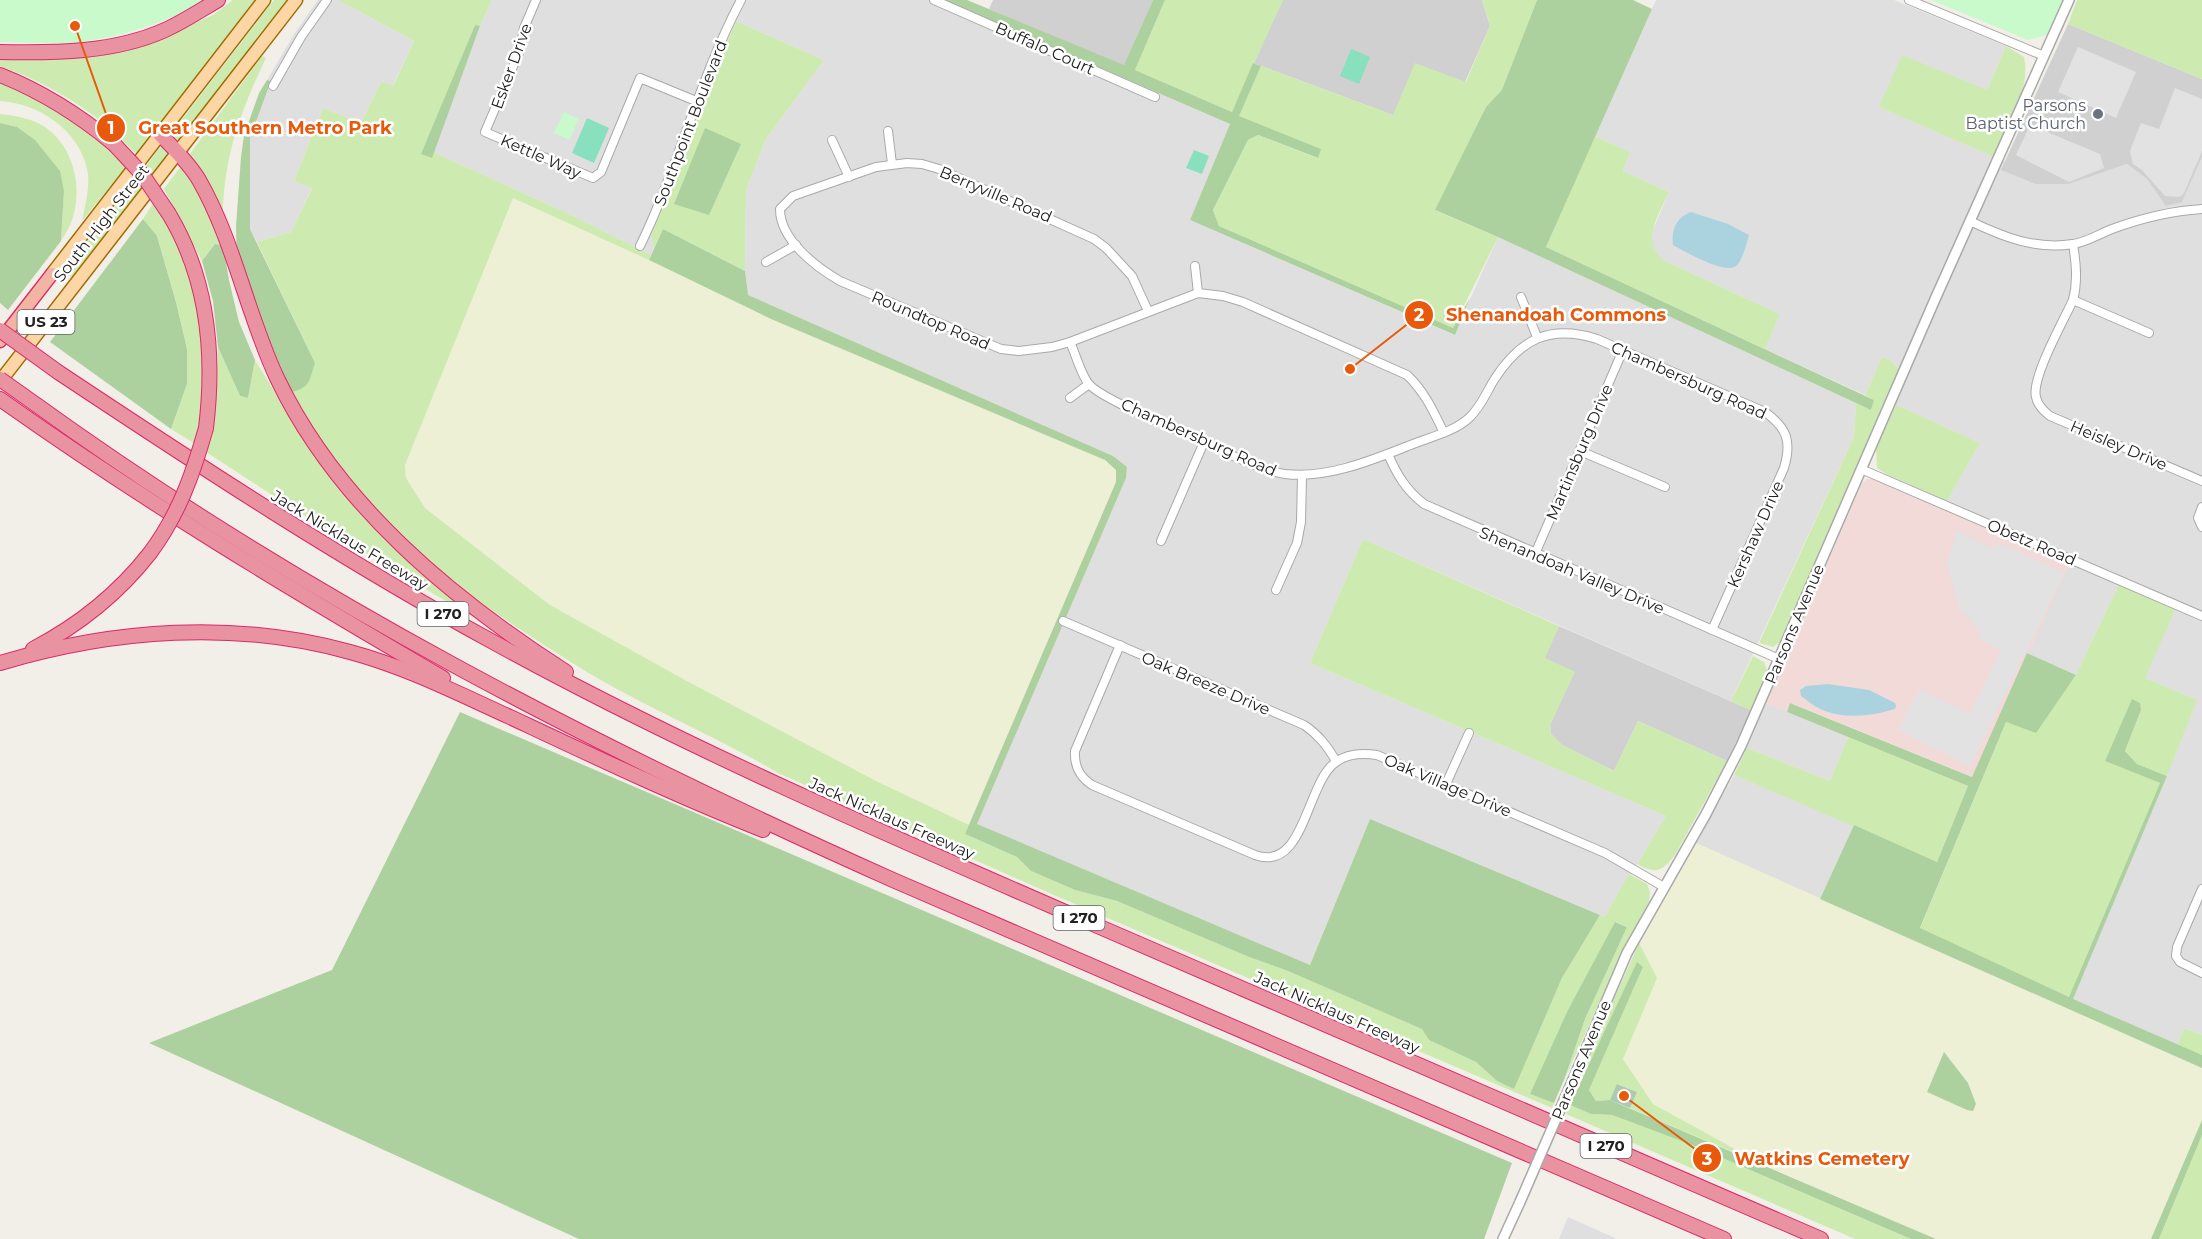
<svg xmlns="http://www.w3.org/2000/svg" width="2202" height="1239" font-family="Montserrat,sans-serif">
<style>
.residential{fill:#e0dfdf}
.commercial{fill:#f2dad9}
.religious{fill:#d0d0d0}
.farmland{fill:#eef0d5}
.grass{fill:#cdebb0}
.forest{fill:#add19e}
.cemetery{fill:#aacbaf}
.park{fill:#c8facc}
.pitch{fill:#88e0be}
.parking{fill:#e2e2e2}
.water{fill:#aad3df}
.lines{fill:none;stroke-linecap:round;stroke-linejoin:round}
.minor-casing{stroke:#a9a9a9;stroke-width:10}
.tertiary-casing{stroke:#a9a9a9;stroke-width:12}
.primary-casing{stroke:#a06b00;stroke-width:15}
.trunk-casing{stroke:#dc2a67;stroke-width:15}
.motorway-casing{stroke:#dc2a67;stroke-width:16}
.minor{stroke:#fff;stroke-width:8}
.tertiary{stroke:#fff;stroke-width:9}
.primary{stroke:#fcd6a4;stroke-width:12}
.trunk{stroke:#f2b4a3;stroke-width:12}
.motorway{stroke:#e892a2;stroke-width:14}
.tertiary-bridge-casing{stroke:#a9a9a9;stroke-width:12;stroke-linecap:butt}
.motorway-bridge-casing{stroke:#dc2a67;stroke-width:16;stroke-linecap:butt}
.tertiary-bridge{stroke:#fff;stroke-width:9}
.motorway-bridge{stroke:#e892a2;stroke-width:14}
.worship-dot{fill:#6b7280;stroke:#fff;stroke-width:2}
.labels{text-anchor:middle;stroke-width:5;stroke-linejoin:round;paint-order:stroke}
.shield{fill:#fff;stroke:#646464;stroke-width:1.5}
.shield-label{font-size:15px;font-weight:bold;fill:#222}
.street-label{font-size:16px;fill:#222;stroke:#fff}
.worship-label{font-size:16px;fill:#5b616d;stroke:#fff;text-anchor:end}
.leader{fill:none;stroke:#e8590c;stroke-width:2}
.callout-dot{fill:#e8590c;stroke:#fff;stroke-width:2}
.mark-label{font-size:18px;text-anchor:middle;font-weight:bold;fill:#fff}
.callout-label{font-size:18px;text-anchor:middle;font-weight:bold;fill:#e8590c;stroke:#fff;stroke-width:5;stroke-linejoin:round;paint-order:stroke}
</style>
<rect width="100%" height="100%" fill="#f2efe9"/>
<g class="residential">
<path d="M318 0H338L414 41 392 87 381 82 361 123 323 108 294 181 312 187 291 232 257 242 250 229V138L271 82 267 80 294 34Z"/>
<path d="M492 0H943L1230 124 1190 220 1454 335 1498 237 1856 403 1854 437 1731 701 1363 539 1310 663 1666 816 1605 917 1370 819 1310 965 976 824 1126 478 1127 467 1113 456 747 295 745 271 746 190 766 139 824 60 736 21 651 236 654 248 651 255 567 213 433 152 480 26Z"/>
<path d="M1656 0H1894L2006 46 1987 90 1879 107 2006 162 2002 170 2035 184H2069L2127 164 2147 179 2166 205 2182 201 2202 157V1035L2184 1028 2177 1045 2072 999 2167 776 2196 700 2145 678 2119 584 2076 675 2027 653 2069 562 1943 508 1980 443 1886 401 1899 370 1892 361 1882 357 1865 395 1765 349 1780 314 1665 261 1656 255 1651 242 1652 232 1669 192 1623 171 1630 152 1595 136Z"/>
<path d="M1766 703 1848 737 1830 781 1747 748Z"/>
<path d="M1734 775 1854 825 1820 899 1696 843Z"/>
<path d="M1568 1217 1617 1239H1559Z"/>
</g>
<path class="commercial" d="M1867 479H1873L2070 562 1973 777 1791 703 1787 712 1766 703 1862 483Z"/>
<g class="religious">
<path d="M993 0H1153L1124 66 989 9Z"/>
<path d="M1283 0H1482L1490 26 1465 82 1393 115 1253 63Z"/>
<path d="M2068 24 2202 79V157L2182 202 2166 206 2147 179 2127 164 2069 184H2035L2001 170Z"/>
<path d="M1559 626 1751 710 1727 761 1638 721 1614 771 1562 745 1551 734 1550 725 1574 672 1544 658Z"/>
</g>
<g class="farmland">
<path d="M513 197 649 260 771 319 1105 460 1117 470 1116 482 969 825 876 781 685 680 550 605 425 508 406 478 405 465Z"/>
<path d="M1696 843 2202 1068V1120L2151 1239H1936L1766 1166 1653 1104 1623 1058 1657 978 1639 943Z"/>
</g>
<g class="grass">
<path d="M233 0H255L136 154C98 113 53 85 0 66V56L169 34 213 15Z"/>
<path d="M274 0H288L74 277 65 275V271Z"/>
<path d="M338 0H492L480 26 475 25 422 154 431 158 433 152 567 213 651 255 649 260 513 198 405 465 406 478 425 508 550 605 685 680 876 781 969 825 965 834 1017 857 1031 871 1075 890 1117 901 1249 957 1288 971 1423 1029 1429 1040 1476 1062 1497 1081 1514 1088 1562 978 1600 915 1605 917 1629 874 1647 884 1650 892 1649 902 1627 943 1564 1080 1585 1019 1627 927 1616 922 1530 1094 1554 1103 1552 1108 1056 896 778 773C726 742 670 718 617 689 585 672 555 652 524 632 479 602 434 571 396 531 355 488 320 442 287 393L315 363 257 242 291 232 312 188 294 181 323 108 361 123 381 82 393 86 414 41Z"/>
<path d="M1165 0H1283L1232 112 1135 70Z"/>
<path d="M1482 0H1537L1502 91 1486 107 1436 211 1498 237 1453 328 1219 226 1213 210 1248 140 1258 135 1317 158 1320 150 1238 116 1261 66 1393 115 1415 63 1466 82 1490 26Z"/>
<path d="M2077 0H2202V79L2068 24Z"/>
<path d="M736 21 824 60 766 139 746 190 745 271 663 229 654 248 651 236Z"/>
<path d="M2006 46 2024 57C2032 88 2007 128 1994 157L1879 107 1902 55 1987 90Z"/>
<path d="M262 56 266 58C234 125 220 171 223 245L215 244 202 261 164 189Z"/>
<path d="M0 78 70 113 129 163 82 221C85 205 91 185 87 169 79 130 38 103 0 101Z"/>
<path d="M0 114C15 116 32 118 45 127 74 147 83 188 72 220 70 227 65 234 61 241L64 191 17 127 0 123Z"/>
<path d="M1595 136 1630 152 1623 171 1669 192C1659 215 1639 242 1665 261L1780 314 1765 349 1546 247Z"/>
<path d="M156 199 191 272 204 342 205 396 197 445 171 429 187 384V349L176 301 157 236 143 219Z"/>
<path d="M218 347 240 396 248 398 255 360 289 415 338 481 484 623C389 569 297 512 206 452L217 395Z"/>
<path d="M1882 357 1892 361 1899 370 1782 641 1773 647 1759 643 1854 437 1856 403 1871 409 1874 400 1865 395Z"/>
<path d="M1896 405 1980 443 1947 501 1888 475 1877 468 1876 447Z"/>
<path d="M1363 539 1559 626 1545 658 1575 672 1550 725 1551 734 1562 745 1614 771 1638 721 1727 761 1675 855C1662 871 1657 875 1637 864L1666 816 1310 663Z"/>
<path d="M2119 584 2176 608 2145 678 2197 700 2167 776 2137 764 2125 751 2141 710 2106 761 2160 783 2069 997 1920 929 2006 722 2036 732 2076 675Z"/>
<path d="M1753 656 1764 662 1768 673 1751 710 1731 701Z"/>
<path d="M1848 737 1968 786 1937 862 1734 775 1747 748 1830 781Z"/>
<path d="M1639 943 1657 978 1623 1059 1653 1104 1766 1166 1630 1108 1637 1092 1618 1084 1610 1100 1596 1101 1589 1090 1643 967 1581 1080 1594 1044Z"/>
<path d="M2184 1028 2202 1035V1055L2177 1045Z"/>
<path d="M1570 1105 1591 1114 1612 1115 1692 1145 1911 1239H1855L1566 1114Z"/>
<path d="M2202 1135V1239H2159Z"/>
</g>
<g class="forest">
<path d="M943 0H967L1124 65 1153 0H1165L1135 70 1232 112 1253 63 1261 66 1239 116 1321 149 1318 158 1258 135 1248 140 1213 210 1219 226 1453 328 1470 298 1455 335 1190 220 1230 124Z"/>
<path d="M1537 0H1633L1652 9 1546 247 1874 400 1871 410 1498 237 1435 210 1486 107 1502 90Z"/>
<path d="M475 25 480 26 432 158 421 154Z"/>
<path d="M267 80 271 81 250 138V229L315 363C309 383 309 389 287 393L237 266 236 226 241 157 244 135 259 93Z"/>
<path d="M0 123 17 127 35 140 60 171 64 191 61 241 8 310 0 303Z"/>
<path d="M705 128 741 144 709 215 674 204Z"/>
<path d="M143 219 157 236 176 302 187 349V384L171 429 50 342Z"/>
<path d="M663 229 745 271 748 295 1113 456 1127 467 1126 478 977 824 1310 965 1370 819 1600 915 1562 978 1514 1089 1497 1081 1476 1062 1429 1040 1422 1029 1288 971 1249 957 1117 901 1075 890 1031 871 1017 857 965 834 1116 482V470L1105 460 771 319 649 260Z"/>
<path d="M215 244 223 245 229 280 239 322 255 360 248 398 240 396 218 347 213 301 202 261Z"/>
<path d="M2027 653 2076 675 2036 733 2006 722 1920 928 2069 997 2160 783 2105 761 2132 699 2140 703 2141 710 2125 751 2137 764 2167 776 2073 999 2202 1055V1068L1820 899 1854 825 1937 862 1968 786 1787 712 1790 703 1972 777Z"/>
<path d="M460 712 1512 1163 1484 1239H579L149 1043 332 970Z"/>
<path d="M1615 922 1627 927 1585 1019 1564 1080 1554 1103 1530 1094 1568 1010Z"/>
<path d="M1637 962 1643 967 1589 1090 1596 1101 1610 1100 1936 1239H1911L1692 1145 1612 1115 1591 1114 1570 1105Z"/>
<path d="M1944 1052 1968 1083 1976 1104 1973 1111 1967 1110 1927 1092Z"/>
<path d="M2202 1120V1135L2159 1239H2151Z"/>
</g>
<path class="cemetery" d="M1617 1084 1637 1092 1630 1108 1610 1100Z"/>
<g class="park">
<path d="M0 0H211C169 20 126 37 79 42 54 45 26 42 0 42Z"/>
<path d="M1931 0H2063L2048 35 2028 40Z"/>
<path d="M564 112 579 119 569 140 554 133Z"/>
</g>
<g class="pitch">
<path d="M1351 49 1370 57 1359 84 1340 76Z"/>
<path d="M587 118 609 128 594 163 572 153Z"/>
<path d="M1194 150 1209 156 1202 174 1186 168Z"/>
</g>
<g class="parking">
<path d="M2078 47 2136 72 2116 118 2058 92Z"/>
<path d="M2175 88 2202 99V151L2184 193 2180 197 2165 196 2142 170 2133 164 2130 151 2141 123 2159 129Z"/>
<path d="M2030 125 2100 154 2104 168 2069 182 2016 155Z"/>
<path d="M1956 531 1990 547 2001 544 2064 573 1970 766 1898 730 1919 689 1970 714 2001 650 1978 638 1980 631 1961 611 1957 602 1947 564Z"/>
</g>
<g class="water">
<path d="M1691 212 1728 224 1749 235C1746 244 1743 260 1736 266 1725 275 1684 251 1673 245 1671 231 1676 217 1691 212Z"/>
<path d="M1828 684 1869 690 1895 703 1896 706 1895 709C1872 716 1848 719 1825 711 1816 708 1808 701 1801 696L1800 690 1806 686Z"/>
</g>
<g class="lines">
<defs>
<g id="minor">
<path d="M536 0 524 28 520 50 485 132 593 178 601 172 640 78 696 101"/>
<path d="M934 0 1155 97"/>
<path d="M1909 0 2044 56"/>
<path d="M273 86 301 37 327 0"/>
<path d="M888 131 892 164"/>
<path d="M832 140 849 177"/>
<path d="M1970 221C2003 237 2036 250 2073 244 2087 242 2099 234 2112 229 2142 218 2170 211 2202 209"/>
<path d="M2073 244C2076 263 2078 281 2073 300 2064 320 2031 378 2036 397 2038 406 2044 411 2050 416L2202 481"/>
<path d="M640 246C679 166 699 79 741 0"/>
<path d="M766 262 796 245"/>
<path d="M1195 266 1198 293"/>
<path d="M1521 297 1537 337"/>
<path d="M2073 300 2149 333"/>
<path d="M1148 311 1132 276 1106 248 1094 239 939 169 922 164 907 163 876 167 793 196 780 209C780 240 816 267 840 281L1001 349 1019 351 1052 347 1070 342 1198 293 1223 296 1243 302 1407 375C1424 391 1433 410 1443 431"/>
<path d="M1070 342C1076 355 1080 372 1088 383 1098 397 1166 425 1185 433 1211 445 1258 470 1285 474 1326 479 1370 461 1408 446 1427 438 1454 432 1469 418 1481 407 1486 393 1494 380 1520 339 1550 324 1597 339L1765 412C1787 428 1792 441 1784 468L1712 630"/>
<path d="M1070 398 1089 384"/>
<path d="M1580 451 1665 487"/>
<path d="M1388 454C1397 475 1406 490 1424 504L1779 659"/>
<path d="M1861 469 2202 616"/>
<path d="M2202 507 2198 518 2202 527"/>
<path d="M1161 541 1204 442"/>
<path d="M1535 554 1623 350"/>
<path d="M1276 590 1297 543 1301 522 1302 475"/>
<path d="M1063 621 1304 725C1319 735 1327 746 1336 761"/>
<path d="M1120 645 1075 751C1074 767 1080 777 1092 785L1255 855C1305 873 1306 782 1336 762 1348 753 1363 753 1377 755L1605 853 1664 887"/>
<path d="M1446 784 1469 733"/>
<path d="M2202 889 2177 947 2176 956 2180 962 2202 973"/>
</g>
<g id="tertiary">
<path d="M1569 1089 1627 953 1706 814 1741 746 1936 297 2069 0"/>
<path d="M1503 1239 1520 1202"/>
</g>
<g id="primary">
<path d="M52 274 264 0"/>
<path d="M5 375 296 0"/>
</g>
<path id="trunk" d="M0 341 52 274"/>
<g id="motorway">
<path d="M0 52C55 53 114 53 165 30 183 22 201 10 218 0"/>
<path d="M0 75C43 92 79 115 114 144"/>
<path d="M161 135C174 149 189 163 199 180 234 241 247 314 277 378 337 504 451 598 566 672"/>
<path d="M169 214C208 279 215 354 206 428"/>
<path d="M58 372C201 467 344 561 495 643 686 748 886 834 1086 921 1331 1027 1576 1133 1821 1239"/>
<path d="M0 399C142 500 292 590 443 678"/>
<path d="M38 406C303 597 595 747 893 880L1724 1239"/>
<path d="M33 649C79 625 118 594 150 553"/>
<path d="M0 663C114 629 235 620 350 652 406 667 457 693 510 717 593 756 677 796 763 830"/>
</g>
</defs>
<use href="#minor" class="minor-casing"/>
<use href="#tertiary" class="tertiary-casing"/>
<use href="#primary" class="primary-casing"/>
<use href="#trunk" class="trunk-casing"/>
<use href="#motorway" class="motorway-casing"/>
<use href="#minor" class="minor"/>
<use href="#tertiary" class="tertiary"/>
<use href="#primary" class="primary"/>
<use href="#trunk" class="trunk"/>
<use href="#motorway" class="motorway"/>
<defs>
<path id="tertiary-bridge" d="M1520 1202 1569 1089"/>
<g id="motorway-bridge">
<path d="M114 144 142 174 169 214"/>
<path d="M0 330 58 372"/>
<path d="M0 379 38 406"/>
<path d="M150 553C179 514 193 474 206 428"/>
</g>
</defs>
<use href="#tertiary-bridge" class="tertiary-bridge-casing"/>
<use href="#motorway-bridge" class="motorway-bridge-casing"/>
<use href="#tertiary-bridge" class="tertiary-bridge"/>
<use href="#motorway-bridge" class="motorway-bridge"/>
</g>
<circle class="worship-dot" cx="2098" cy="114" r="6"/>
<g class="labels">
<g class="shield">
<rect x="17.5" y="310" width="57" height="24" rx="4.5"/>
<rect x="417.5" y="602" width="51" height="24" rx="4.5"/>
<rect x="1053.5" y="906" width="51" height="24" rx="4.5"/>
<rect x="1580.5" y="1134" width="51" height="24" rx="4.5"/>
</g>
<g class="shield-label">
<text x="46" y="327">US 23</text>
<text x="443" y="619">I 270</text>
<text x="1079" y="923">I 270</text>
<text x="1606" y="1151">I 270</text>
</g>
<g class="street-label">
<text transform="translate(1045 48) rotate(24)" y="6">Buffalo Court</text>
<text transform="translate(511 66) rotate(-70)" y="6">Esker Drive</text>
<text transform="translate(690 123) rotate(-69)" y="6">Southpoint Boulevard</text>
<text transform="translate(541 156) rotate(24)" y="6">Kettle Way</text>
<text transform="translate(996 194) rotate(23)" y="6">Berryville Road</text>
<text transform="translate(101 223) rotate(-52)" y="6">South High Street</text>
<text transform="translate(931 320) rotate(23)" y="6">Roundtop Road</text>
<text transform="translate(1689 380) rotate(24)" y="6">Chambersburg Road</text>
<text transform="translate(1199 437) rotate(24)" y="6">Chambersburg Road</text>
<text transform="translate(2119 445) rotate(23)" y="6">Heisley Drive</text>
<text transform="translate(1579 452) rotate(-67)" y="6">Martinsburg Drive</text>
<text transform="translate(1755 534) rotate(-66)" y="6">Kershaw Drive</text>
<text transform="translate(350 540) rotate(31)" y="6">Jack Nicklaus Freeway</text>
<text transform="translate(2032 542) rotate(23)" y="6">Obetz Road</text>
<text transform="translate(1572 570) rotate(23)" y="6">Shenandoah Valley Drive</text>
<text transform="translate(1794 624) rotate(-67)" y="6">Parsons Avenue</text>
<text transform="translate(1206 683) rotate(23)" y="6">Oak Breeze Drive</text>
<text transform="translate(1448 785) rotate(23)" y="6">Oak Village Drive</text>
<text transform="translate(892 818) rotate(24)" y="6">Jack Nicklaus Freeway</text>
<text transform="translate(1337 1012) rotate(24)" y="6">Jack Nicklaus Freeway</text>
<text transform="translate(1581 1060) rotate(-67)" y="6">Parsons Avenue</text>
</g>
<g class="worship-label">
<text x="2086" y="111">Parsons<tspan x="2086" dy="18">Baptist Church</tspan></text>
</g>
</g>
<path class="leader" d="M75 26L111 128M1350 369L1419 315M1624 1096L1707 1158"/>
<g class="callout-dot">
<circle cx="75" cy="26" r="6"/>
<circle cx="1350" cy="369" r="6"/>
<circle cx="1624" cy="1096" r="6"/>
<circle cx="111" cy="128" r="15"/>
<circle cx="1419" cy="315" r="15"/>
<circle cx="1707" cy="1158" r="15"/>
</g>
<g class="mark-label">
<text x="111" y="134">1</text>
<text x="1419" y="321">2</text>
<text x="1707" y="1165">3</text>
</g>
<g class="callout-label">
<text x="265" y="134">Great Southern Metro Park</text>
<text x="1556" y="321">Shenandoah Commons</text>
<text x="1822" y="1165">Watkins Cemetery</text>
</g>
</svg>
